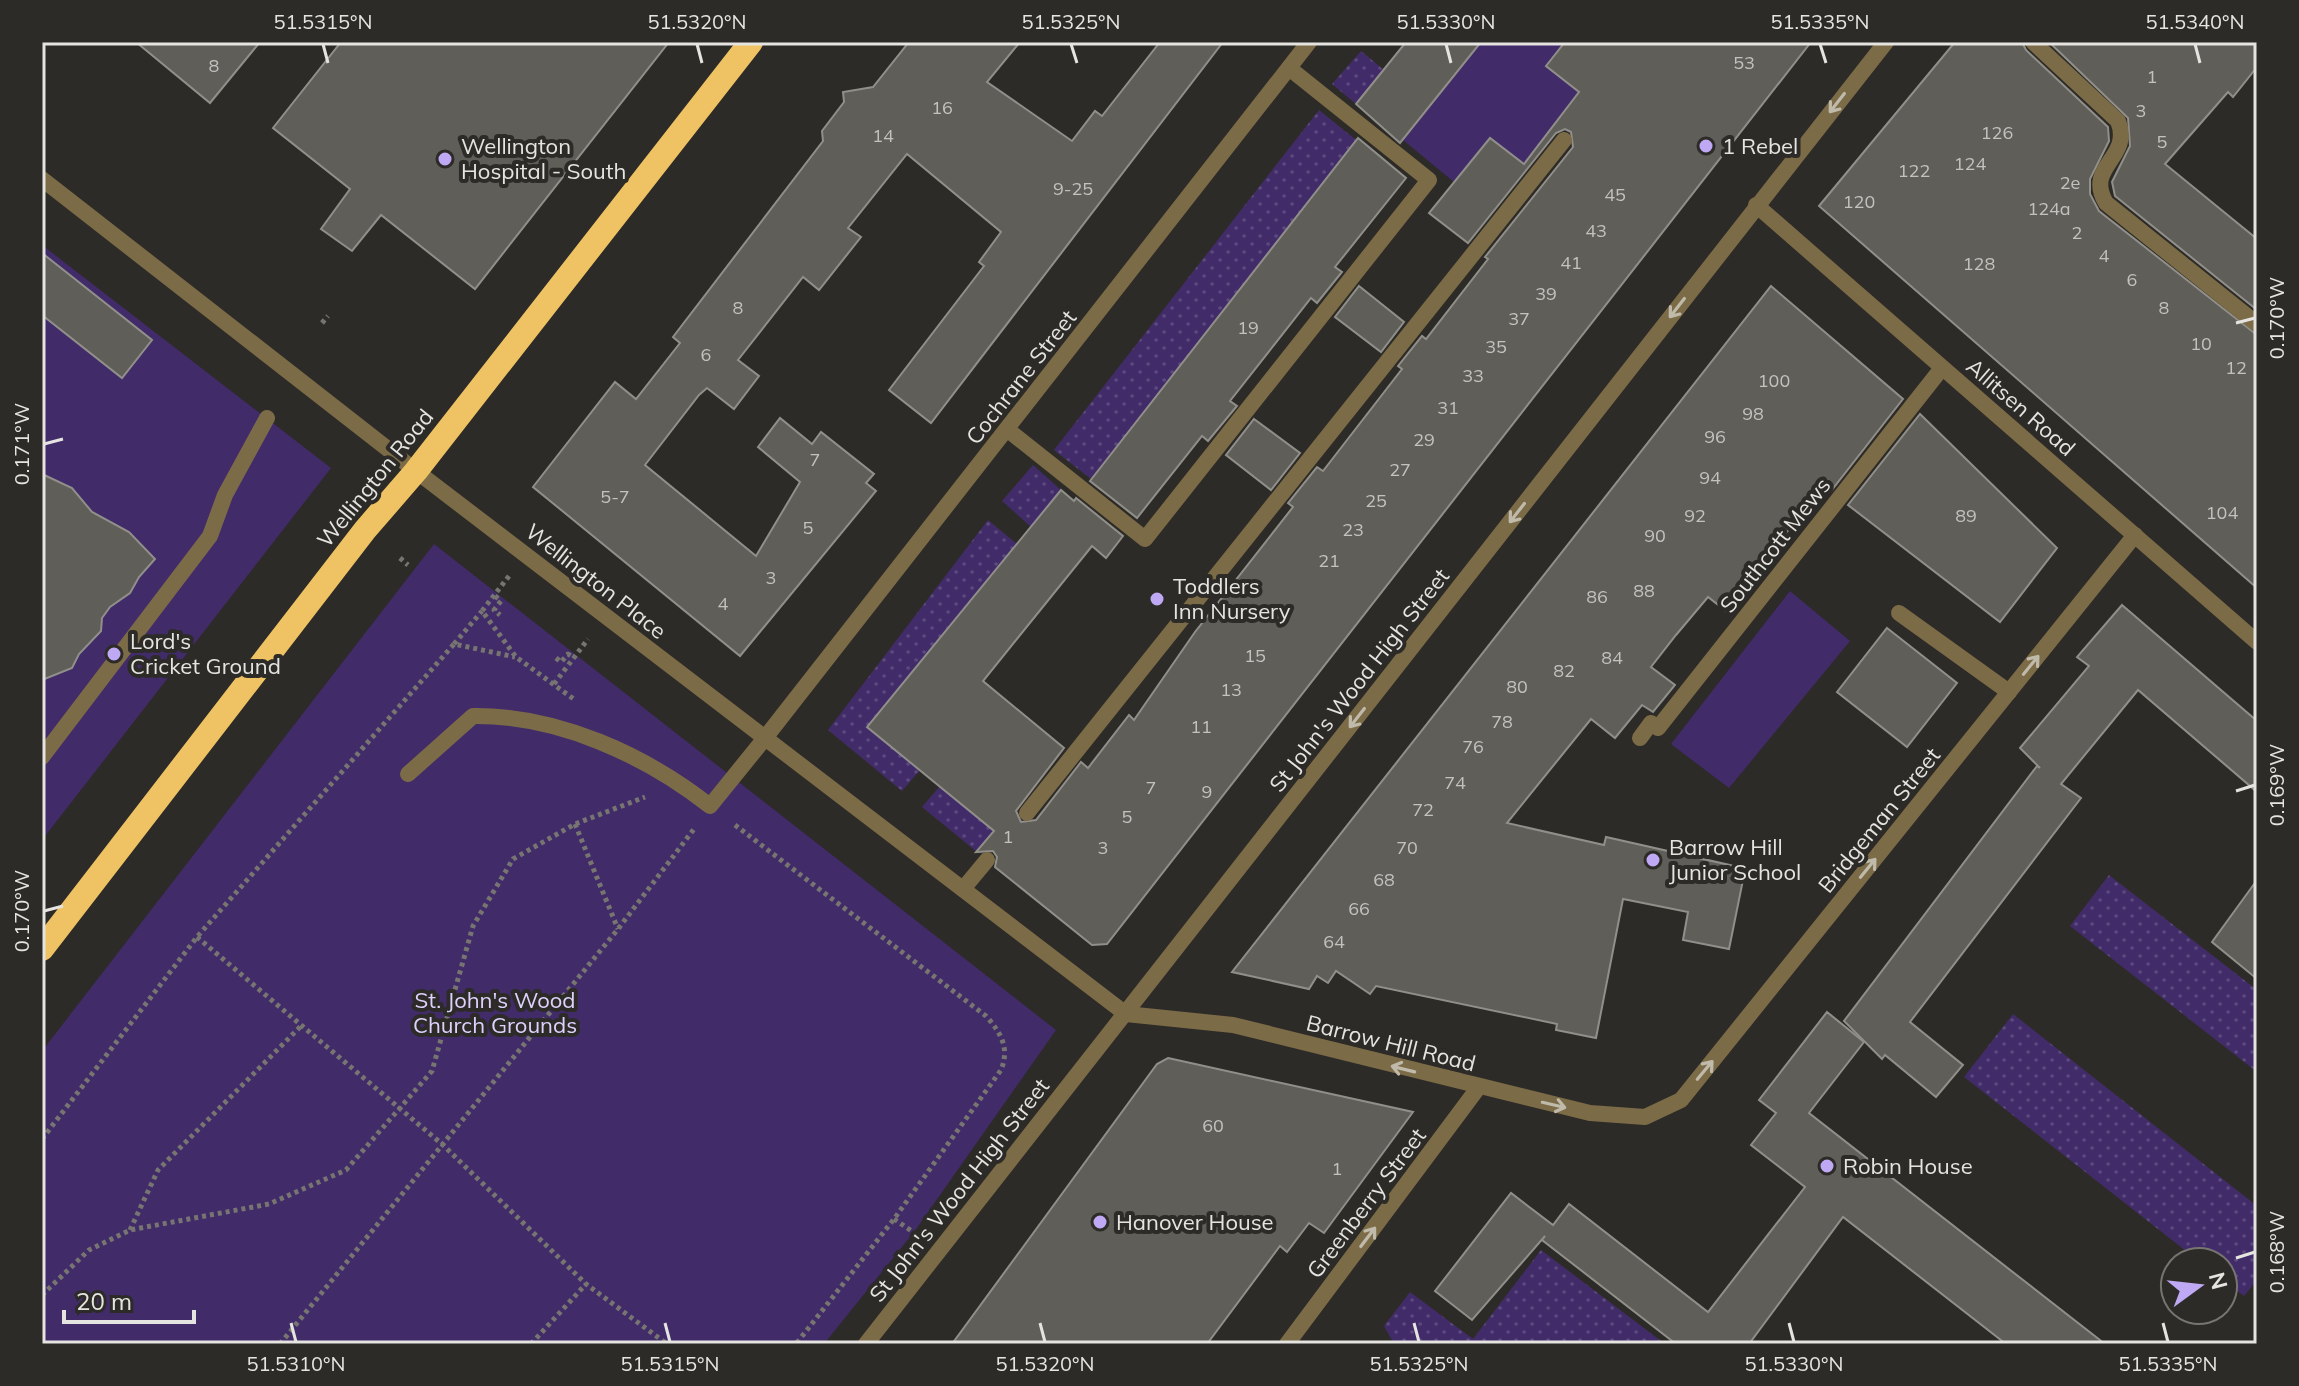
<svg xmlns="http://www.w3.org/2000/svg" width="2299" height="1386" font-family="Mulish,sans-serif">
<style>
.grass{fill:url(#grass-dots)}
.park{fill:#412b69}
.building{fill:#605e59;stroke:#918f8a;stroke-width:2}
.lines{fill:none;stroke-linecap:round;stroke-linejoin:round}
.path{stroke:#777571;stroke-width:5;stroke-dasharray:4 4;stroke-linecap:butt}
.lane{stroke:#7c6b47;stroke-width:16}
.street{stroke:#7c6b47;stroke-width:16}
.highway{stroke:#efc363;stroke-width:24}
.oneway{stroke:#c0baab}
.ticks{fill:none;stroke:#e5e4e1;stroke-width:3}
.poi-dot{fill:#bfa9f4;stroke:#2d2b27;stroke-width:3}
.labels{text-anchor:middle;stroke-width:8;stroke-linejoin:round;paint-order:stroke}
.number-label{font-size:18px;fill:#c4c2bf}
.poi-label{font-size:22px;fill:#e5e4e1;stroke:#2d2b27;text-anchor:start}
.street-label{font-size:22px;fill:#e5e4e1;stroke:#2d2b27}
.park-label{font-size:22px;fill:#ddd1fd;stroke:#2d2b27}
.neatline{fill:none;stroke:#e5e4e1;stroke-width:3}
.ticks-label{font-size:20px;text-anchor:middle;fill:#e5e4e1}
</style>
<defs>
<pattern id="grass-dots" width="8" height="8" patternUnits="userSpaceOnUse" patternTransform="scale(2)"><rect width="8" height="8" fill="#412b69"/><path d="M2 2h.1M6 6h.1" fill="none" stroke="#5c4a7e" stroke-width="1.8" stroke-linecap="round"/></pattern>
</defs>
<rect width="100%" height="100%" fill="#2d2b27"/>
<g class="grass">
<path d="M1361 51 1384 70 1356 104 1332 84Z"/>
<path d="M1319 110 1356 140 1091 479 1054 450Z"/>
<path d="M1033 465 1061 490 1031 527 1002 501Z"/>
<path d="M988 520 1017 544 868 727 920 770 902 791 828 730Z"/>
<path d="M940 786 993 831 977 852 922 807Z"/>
<path d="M2109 875 2257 990V1072L2070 926Z"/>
<path d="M2013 1014 2257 1206V1280L2244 1296 2223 1280V1262H2200L1964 1077Z"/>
<path d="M1541 1250 1665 1344H1394L1384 1326 1410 1292 1473 1339Z"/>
</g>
<g class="park">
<path d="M1481 42H1565L1546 66 1579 92 1523 164 1490 138 1454 182 1403 140Z"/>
<path d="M42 245 331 468 42 840Z"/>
<path d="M434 544 1056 1030 914 1232 824 1344H42V1051Z"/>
<path d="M1790 591 1850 641 1729 788 1671 744Z"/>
</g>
<g class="building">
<path d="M136 42H260L210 103Z"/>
<path d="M341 42H669L475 289 381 215 352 251 321 229 350 189 273 128Z"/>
<path d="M909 42H1020L987 82 1072 141 1095 111 1102 116 1160 42H1223L931 423 889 390 984 266 979 262 1001 232 907 154 848 228 861 237 819 290 803 277 738 360 759 376 734 409 707 388 699 395 645 465 756 556 800 482 758 447 780 418 812 444 821 432 874 474 866 483 876 491 740 656 533 487 615 382 636 399 680 343 673 337 823 141 822 131 844 102 843 92 873 87Z"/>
<path d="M1406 42H1481L1400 143 1356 104Z"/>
<path d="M1565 42H1811L1107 944 1092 945 995 867 997 857 993 851 976 852 994 831 867 727 1061 490 1074 501 1076 498 1123 536 1106 558 1092 546 983 681 1064 748 1016 811 1021 822 1036 820 1081 762 1088 768 1129 715 1134 720 1195 632 1293 507 1288 503 1317 467 1323 471 1402 369 1398 366 1422 336 1426 339 1488 259 1485 257 1573 147 1571 132 1565 129 1556 133 1468 243 1429 213 1490 138 1524 164 1579 92 1546 66Z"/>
<path d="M1955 42H2022L2026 50 2108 127 2109 141 2090 179V194L2099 211 2257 335V588L1819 206Z"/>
<path d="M2049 42H2257V67L2233 97 2228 92 2165 164 2257 239V310L2115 196 2112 182 2130 146 2128 118Z"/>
<path d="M1358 138 1406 178 1335 267 1342 272 1317 303 1311 298 1230 401 1237 406 1208 441 1202 436 1137 518 1090 481Z"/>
<path d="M42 253 152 340 122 378 42 315Z"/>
<path d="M1359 286 1404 322 1381 352 1335 317Z"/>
<path d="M1771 286 1903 399 1831 491 1825 486 1771 551 1777 557 1731 615 1708 597 1676 635 1651 667 1675 685 1653 712 1642 705 1615 738 1591 719 1507 823 1604 845 1606 837 1734 866 1743 880 1729 949 1683 940 1688 912 1623 899 1596 1038 1556 1030 1557 1024 1376 986 1370 994 1336 971 1328 983 1317 976 1309 989 1232 972Z"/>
<path d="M1920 414 2057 548 2000 622 1848 505Z"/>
<path d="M1254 419 1300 453 1271 490 1226 455Z"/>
<path d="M42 474 72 488 92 512 129 532 155 559 139 577 130 593 110 607 102 618 101 631 79 654 72 668 42 680Z"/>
<path d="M2122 605 2257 721V792L2138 690 2061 784 2081 798 1910 1022 1963 1065 1936 1097 1885 1055 1882 1059 1844 1021 2037 766 2040 768 2020 748 2089 666 2077 657Z"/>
<path d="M1887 628 1957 683 1907 747 1837 692Z"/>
<path d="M2257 880V979L2212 942Z"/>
<path d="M1827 1012 1864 1042 1809 1113 2105 1344H2006L1843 1217 1749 1344H1676L1542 1240 1545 1236 1472 1320 1435 1291 1511 1193 1553 1225 1569 1204 1708 1312 1805 1187 1751 1145 1776 1113 1759 1100Z"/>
<path d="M1168 1058 1413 1112 1324 1233 1309 1223 1287 1252 1280 1246 1207 1344H952L1157 1064Z"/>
</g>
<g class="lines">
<g class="path">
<path d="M322 323 328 316"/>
<path d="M400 558 408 565"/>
<path d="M509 576 482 611 516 657 575 700"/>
<path d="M495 596 501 601 494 610 500 615"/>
<path d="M454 644 482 611"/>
<path d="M556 658 561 662 568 654 574 658"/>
<path d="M554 684 588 639"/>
<path d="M575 824 618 929"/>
<path d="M735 825 986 1016C1001 1033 1010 1048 1001 1070L894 1219 796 1344"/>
<path d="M197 937 443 1145 586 1284 667 1344"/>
<path d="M42 1139 197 937 454 644 515 657"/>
<path d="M894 1219 916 1234"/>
<path d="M130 1230 158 1170 301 1026"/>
<path d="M42 1295 89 1250 130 1230 269 1204 346 1170 432 1071 473 926 513 859 575 824 645 797"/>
<path d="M280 1344 618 929 694 829"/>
<path d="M531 1344 586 1284"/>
</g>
<g class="lane">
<path d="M1008 430 1145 539 1429 180 1289 68"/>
<path d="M1899 613 2009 692"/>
<path d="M1640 738 1651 723 1658 728 1942 368"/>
<path d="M42 757 210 536 225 495 267 418"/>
<path d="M408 774 473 716C558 715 645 755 710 806L765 738"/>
<path d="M1027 813 1564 140"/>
<path d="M963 889 987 860"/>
</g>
<g class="street">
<path d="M2033 42 2118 121C2133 158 2084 166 2106 203L2257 324"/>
<path d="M42 179 416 471 1126 1014 1233 1025 1590 1113 1645 1117 1681 1100 2135 535"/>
<path d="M1756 205 2257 642"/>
<path d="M765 738 1309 42"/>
<path d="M866 1344 1886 42"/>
<path d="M1287 1344 1478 1088"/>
</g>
<path class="highway" d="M42 949 365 530 416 471 751 42"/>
</g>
<defs><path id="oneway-shaft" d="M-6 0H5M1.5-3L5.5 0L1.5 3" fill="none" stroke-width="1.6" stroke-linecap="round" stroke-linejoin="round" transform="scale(2)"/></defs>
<g class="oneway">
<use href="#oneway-shaft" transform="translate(1837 103) rotate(128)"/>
<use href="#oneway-shaft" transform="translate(1677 308) rotate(128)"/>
<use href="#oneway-shaft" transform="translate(1517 513) rotate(128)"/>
<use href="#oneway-shaft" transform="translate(2031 665) rotate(-51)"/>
<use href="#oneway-shaft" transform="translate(1357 718) rotate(128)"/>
<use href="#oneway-shaft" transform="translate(1868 868) rotate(-51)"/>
<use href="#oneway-shaft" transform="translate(1403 1069) rotate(-166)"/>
<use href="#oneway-shaft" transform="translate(1705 1070) rotate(-50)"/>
<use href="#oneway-shaft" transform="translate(1554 1105) rotate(13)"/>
<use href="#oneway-shaft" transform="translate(1368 1237) rotate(-53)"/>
</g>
<path class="ticks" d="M323 44 328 63M697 44 702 63M1071 44 1077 63M1446 44 1451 63M1820 44 1826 63M2195 44 2200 63M2236 323 2255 318M44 444 63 439M2236 791 2255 785M44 911 63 906M2236 1258 2255 1252M291 1323 296 1342M665 1323 670 1342M1040 1323 1045 1342M1414 1323 1419 1342M1789 1323 1794 1342M2163 1323 2168 1342"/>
<g class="poi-dot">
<circle cx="1706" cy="146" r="8"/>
<circle cx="445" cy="159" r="8"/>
<circle cx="1157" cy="599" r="8"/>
<circle cx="114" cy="654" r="8"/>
<circle cx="1653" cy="860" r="8"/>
<circle cx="1827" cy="1166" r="8"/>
<circle cx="1100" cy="1222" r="8"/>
</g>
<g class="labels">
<g class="number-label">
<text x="1744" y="69">53</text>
<text x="214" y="72">8</text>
<text x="2152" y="83">1</text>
<text x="942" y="114">16</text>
<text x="2141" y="117">3</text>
<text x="1997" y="139">126</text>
<text x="883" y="142">14</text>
<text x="2162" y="148">5</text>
<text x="1970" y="170">124</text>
<text x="1914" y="177">122</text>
<text x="2070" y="189">2e</text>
<text x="1073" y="195">9-25</text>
<text x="1615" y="201">45</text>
<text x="1859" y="208">120</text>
<text x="2049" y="215">124a</text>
<text x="1596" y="237">43</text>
<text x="2077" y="239">2</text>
<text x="2104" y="262">4</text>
<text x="1571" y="269">41</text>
<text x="1979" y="270">128</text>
<text x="2132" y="286">6</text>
<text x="1546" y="300">39</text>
<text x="738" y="314">8</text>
<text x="2164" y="314">8</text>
<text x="1519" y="325">37</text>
<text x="1248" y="334">19</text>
<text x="2201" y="350">10</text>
<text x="1496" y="353">35</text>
<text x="706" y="361">6</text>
<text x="2236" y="374">12</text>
<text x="1473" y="382">33</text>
<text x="1774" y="387">100</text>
<text x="1448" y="414">31</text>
<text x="1753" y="420">98</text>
<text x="1715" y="443">96</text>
<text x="1424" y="446">29</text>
<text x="815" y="466">7</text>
<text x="1400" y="476">27</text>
<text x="1710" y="484">94</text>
<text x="615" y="503">5-7</text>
<text x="1376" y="507">25</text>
<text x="2222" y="519">104</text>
<text x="1695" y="522">92</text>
<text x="1966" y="522">89</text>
<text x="808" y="534">5</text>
<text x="1353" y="536">23</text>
<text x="1655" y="542">90</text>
<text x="1329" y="567">21</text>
<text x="771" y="584">3</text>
<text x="1644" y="597">88</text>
<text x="1597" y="603">86</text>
<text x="723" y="610">4</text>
<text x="1255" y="662">15</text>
<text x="1612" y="664">84</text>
<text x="1564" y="677">82</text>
<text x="1517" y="693">80</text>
<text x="1231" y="696">13</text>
<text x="1502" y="728">78</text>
<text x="1201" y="733">11</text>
<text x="1473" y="753">76</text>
<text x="1455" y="789">74</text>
<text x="1151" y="794">7</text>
<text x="1207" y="798">9</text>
<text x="1423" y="816">72</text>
<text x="1127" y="823">5</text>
<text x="1008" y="843">1</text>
<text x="1103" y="854">3</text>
<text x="1407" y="854">70</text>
<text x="1384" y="886">68</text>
<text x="1359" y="915">66</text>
<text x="1334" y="948">64</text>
<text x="1213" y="1132">60</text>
<text x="1337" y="1175">1</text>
</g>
<g class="poi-label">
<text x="461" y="154">Wellington<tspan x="461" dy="25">Hospital - South</tspan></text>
<text x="1722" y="154">1 Rebel</text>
<text x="1173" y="594">Toddlers<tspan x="1173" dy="25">Inn Nursery</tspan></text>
<text x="130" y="649">Lord's<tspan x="130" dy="25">Cricket Ground</tspan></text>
<text x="1669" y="855">Barrow Hill<tspan x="1669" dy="25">Junior School</tspan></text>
<text x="1843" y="1174">Robin House</text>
<text x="1116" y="1230">Hanover House</text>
</g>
<g class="street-label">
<text transform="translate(1021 377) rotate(-52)" y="8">Cochrane Street</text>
<text transform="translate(2021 407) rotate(41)" y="8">Allitsen Road</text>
<text transform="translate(375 478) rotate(-51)" y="8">Wellington Road</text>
<text transform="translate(1775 545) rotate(-52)" y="8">Southcott Mews</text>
<text transform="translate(596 581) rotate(38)" y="8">Wellington Place</text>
<text transform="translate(1359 680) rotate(-52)" y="8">St John's Wood High Street</text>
<text transform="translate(1879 820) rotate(-51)" y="8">Bridgeman Street</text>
<text transform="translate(1391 1043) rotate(14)" y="8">Barrow Hill Road</text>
<text transform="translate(959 1190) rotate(-52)" y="8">St John's Wood High Street</text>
<text transform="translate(1366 1203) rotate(-53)" y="8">Greenberry Street</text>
</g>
<g class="park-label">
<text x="495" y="1008">St. John's Wood<tspan x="495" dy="25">Church Grounds</tspan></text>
</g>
</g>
<rect width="2299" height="1386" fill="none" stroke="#2d2b27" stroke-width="88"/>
<g transform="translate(2199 1286) rotate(75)"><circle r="38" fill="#2d2b27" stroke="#777571" stroke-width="2"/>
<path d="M0-6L14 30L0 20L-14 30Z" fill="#bfa9f4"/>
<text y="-12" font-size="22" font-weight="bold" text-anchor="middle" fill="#e5e4e1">N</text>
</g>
<path d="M64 1310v12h130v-12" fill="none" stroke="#e5e4e1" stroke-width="4"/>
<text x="76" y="1310" font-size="24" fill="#e5e4e1" stroke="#2d2b27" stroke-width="6" paint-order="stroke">20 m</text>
<rect x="44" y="44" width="2211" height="1298" class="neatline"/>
<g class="ticks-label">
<text x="323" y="29">51.5315°N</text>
<text x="697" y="29">51.5320°N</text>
<text x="1071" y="29">51.5325°N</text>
<text x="1446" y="29">51.5330°N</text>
<text x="1820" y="29">51.5335°N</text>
<text x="2195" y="29">51.5340°N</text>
<text transform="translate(2277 318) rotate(-90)" y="7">0.170°W</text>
<text transform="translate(22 444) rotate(-90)" y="7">0.171°W</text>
<text transform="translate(2277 785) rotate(-90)" y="7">0.169°W</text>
<text transform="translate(22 911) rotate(-90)" y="7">0.170°W</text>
<text transform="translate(2277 1252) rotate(-90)" y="7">0.168°W</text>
<text x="296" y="1371">51.5310°N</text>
<text x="670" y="1371">51.5315°N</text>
<text x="1045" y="1371">51.5320°N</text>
<text x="1419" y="1371">51.5325°N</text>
<text x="1794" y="1371">51.5330°N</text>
<text x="2168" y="1371">51.5335°N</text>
</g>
</svg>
